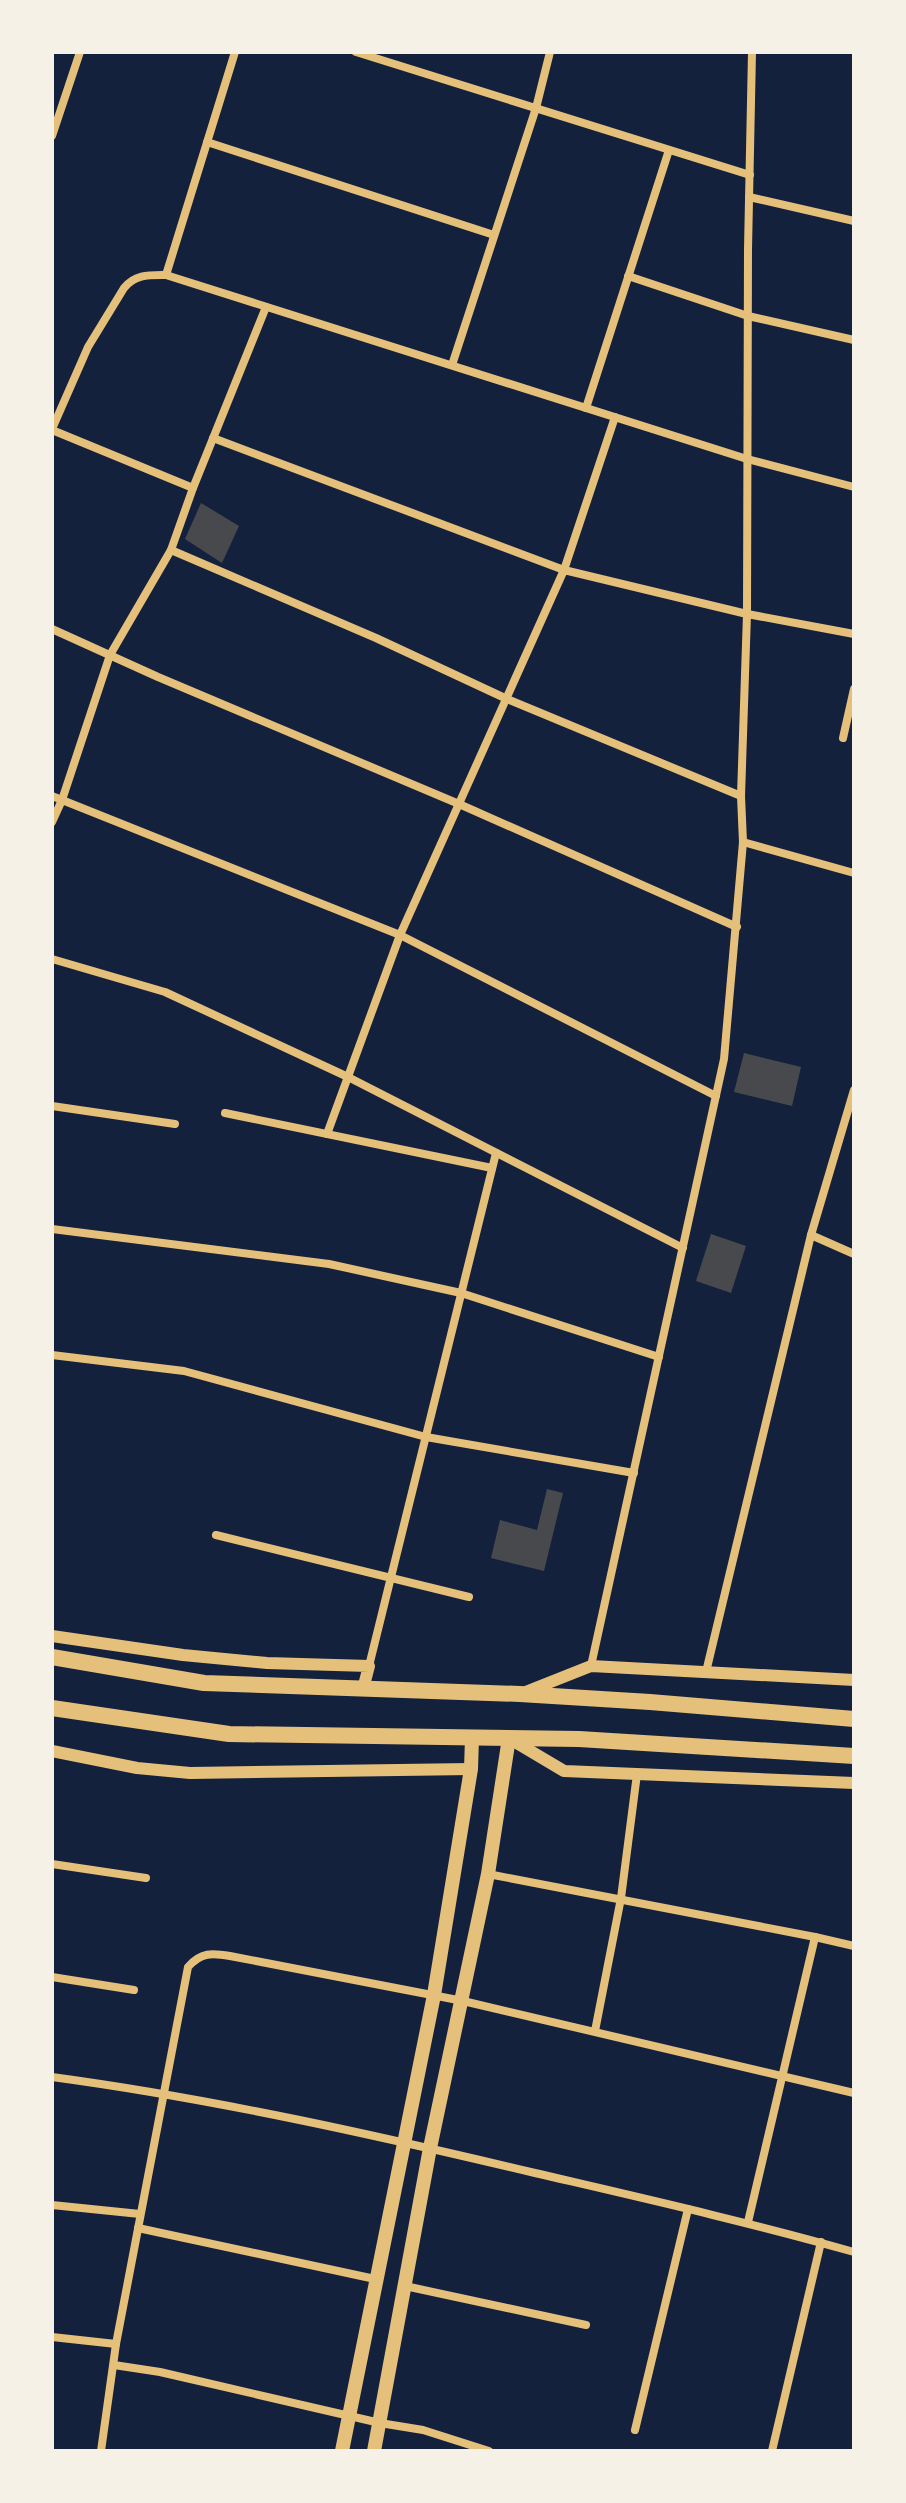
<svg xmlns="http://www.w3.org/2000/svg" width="906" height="2503" font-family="'Asap Condensed',sans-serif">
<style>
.building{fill:#48494c}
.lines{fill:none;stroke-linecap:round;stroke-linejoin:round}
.minor{stroke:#e5c07b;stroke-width:8}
.tertiary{stroke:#e5c07b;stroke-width:12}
.secondary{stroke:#e5c07b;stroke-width:14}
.trunk{stroke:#e5c07b;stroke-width:16}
</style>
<rect width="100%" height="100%" fill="#14213d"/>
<g class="building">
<path d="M201 503 239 526 222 563 185 539Z"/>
<path d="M744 1053 801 1067 792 1106 734 1092Z"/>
<path d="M711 1234 746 1246 731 1293 696 1281Z"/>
<path d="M547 1489 563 1493 544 1571 491 1558 500 1520 537 1530Z"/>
</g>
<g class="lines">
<g class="minor">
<path d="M235 52 166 275 747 459 854 487"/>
<path d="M356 52 750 175"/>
<path d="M52 136 80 52"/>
<path d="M207 142 494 235"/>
<path d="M749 197 854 221"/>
<path d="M628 276 748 316 854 340"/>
<path d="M452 365 536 108 550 52"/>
<path d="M586 408 669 150"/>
<path d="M52 429 88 347 124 288C135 274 149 275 166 275"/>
<path d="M52 430 193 488 171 550 376 638 507 699 741 796"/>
<path d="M213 438 564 570 615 417"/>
<path d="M193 488 266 307"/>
<path d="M52 629 158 677 459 804 737 927"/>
<path d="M843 738 854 689"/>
<path d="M52 796 400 935 716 1096"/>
<path d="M52 822 62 800 110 655 171 550"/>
<path d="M743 842 854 873"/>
<path d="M52 959 165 992 348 1077 683 1248"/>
<path d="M52 1106 175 1124"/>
<path d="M225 1113 492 1168"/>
<path d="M327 1134 400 935 564 570 747 614 854 634"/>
<path d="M52 1229 329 1264 461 1293 659 1357"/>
<path d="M811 1235 854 1090"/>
<path d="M52 1355 184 1371 426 1437 634 1473"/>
<path d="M216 1535 469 1597"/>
<path d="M369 1666 496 1153"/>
<path d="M591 1666 724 1059 743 842 741 796 747 614 748 249 752 52"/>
<path d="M706 1672 811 1235 854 1254"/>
<path d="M52 1864 146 1878"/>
<path d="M488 1874 815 1937 748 2222"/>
<path d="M815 1937 854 1946"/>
<path d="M52 1977 134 1990"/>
<path d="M595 2031 621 1898 637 1774"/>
<path d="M52 2077C215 2099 375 2135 535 2173 642 2198 748 2222 854 2252"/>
<path d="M52 2205 140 2214"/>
<path d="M138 2228 375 2279"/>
<path d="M405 2286 586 2325"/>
<path d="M52 2337 116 2344"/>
<path d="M114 2365 160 2372 380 2423 423 2430 489 2451"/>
<path d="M635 2430 688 2209"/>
<path d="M101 2451 116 2344 188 1967C201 1952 212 1953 230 1956L463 2001 854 2093"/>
<path d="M772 2451 821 2242"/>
</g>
<g class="tertiary">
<path d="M52 1636 183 1655 267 1663 369 1666 363 1689"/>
<path d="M523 1693 591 1666 854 1680"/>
<path d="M510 1739 564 1771 854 1783"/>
<path d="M52 1751 137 1768 190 1773 471 1769"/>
</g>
<g class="secondary">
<path d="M342 2451 434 1995 471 1769 472 1738"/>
<path d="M374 2451 430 2148 488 1874 509 1738"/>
</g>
<g class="trunk">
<path d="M52 1657 204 1683 520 1694 650 1702 854 1719"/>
<path d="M52 1708 229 1734 579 1739 854 1756"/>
</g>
</g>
<rect width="906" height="2503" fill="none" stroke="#f6f1e7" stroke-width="108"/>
</svg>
